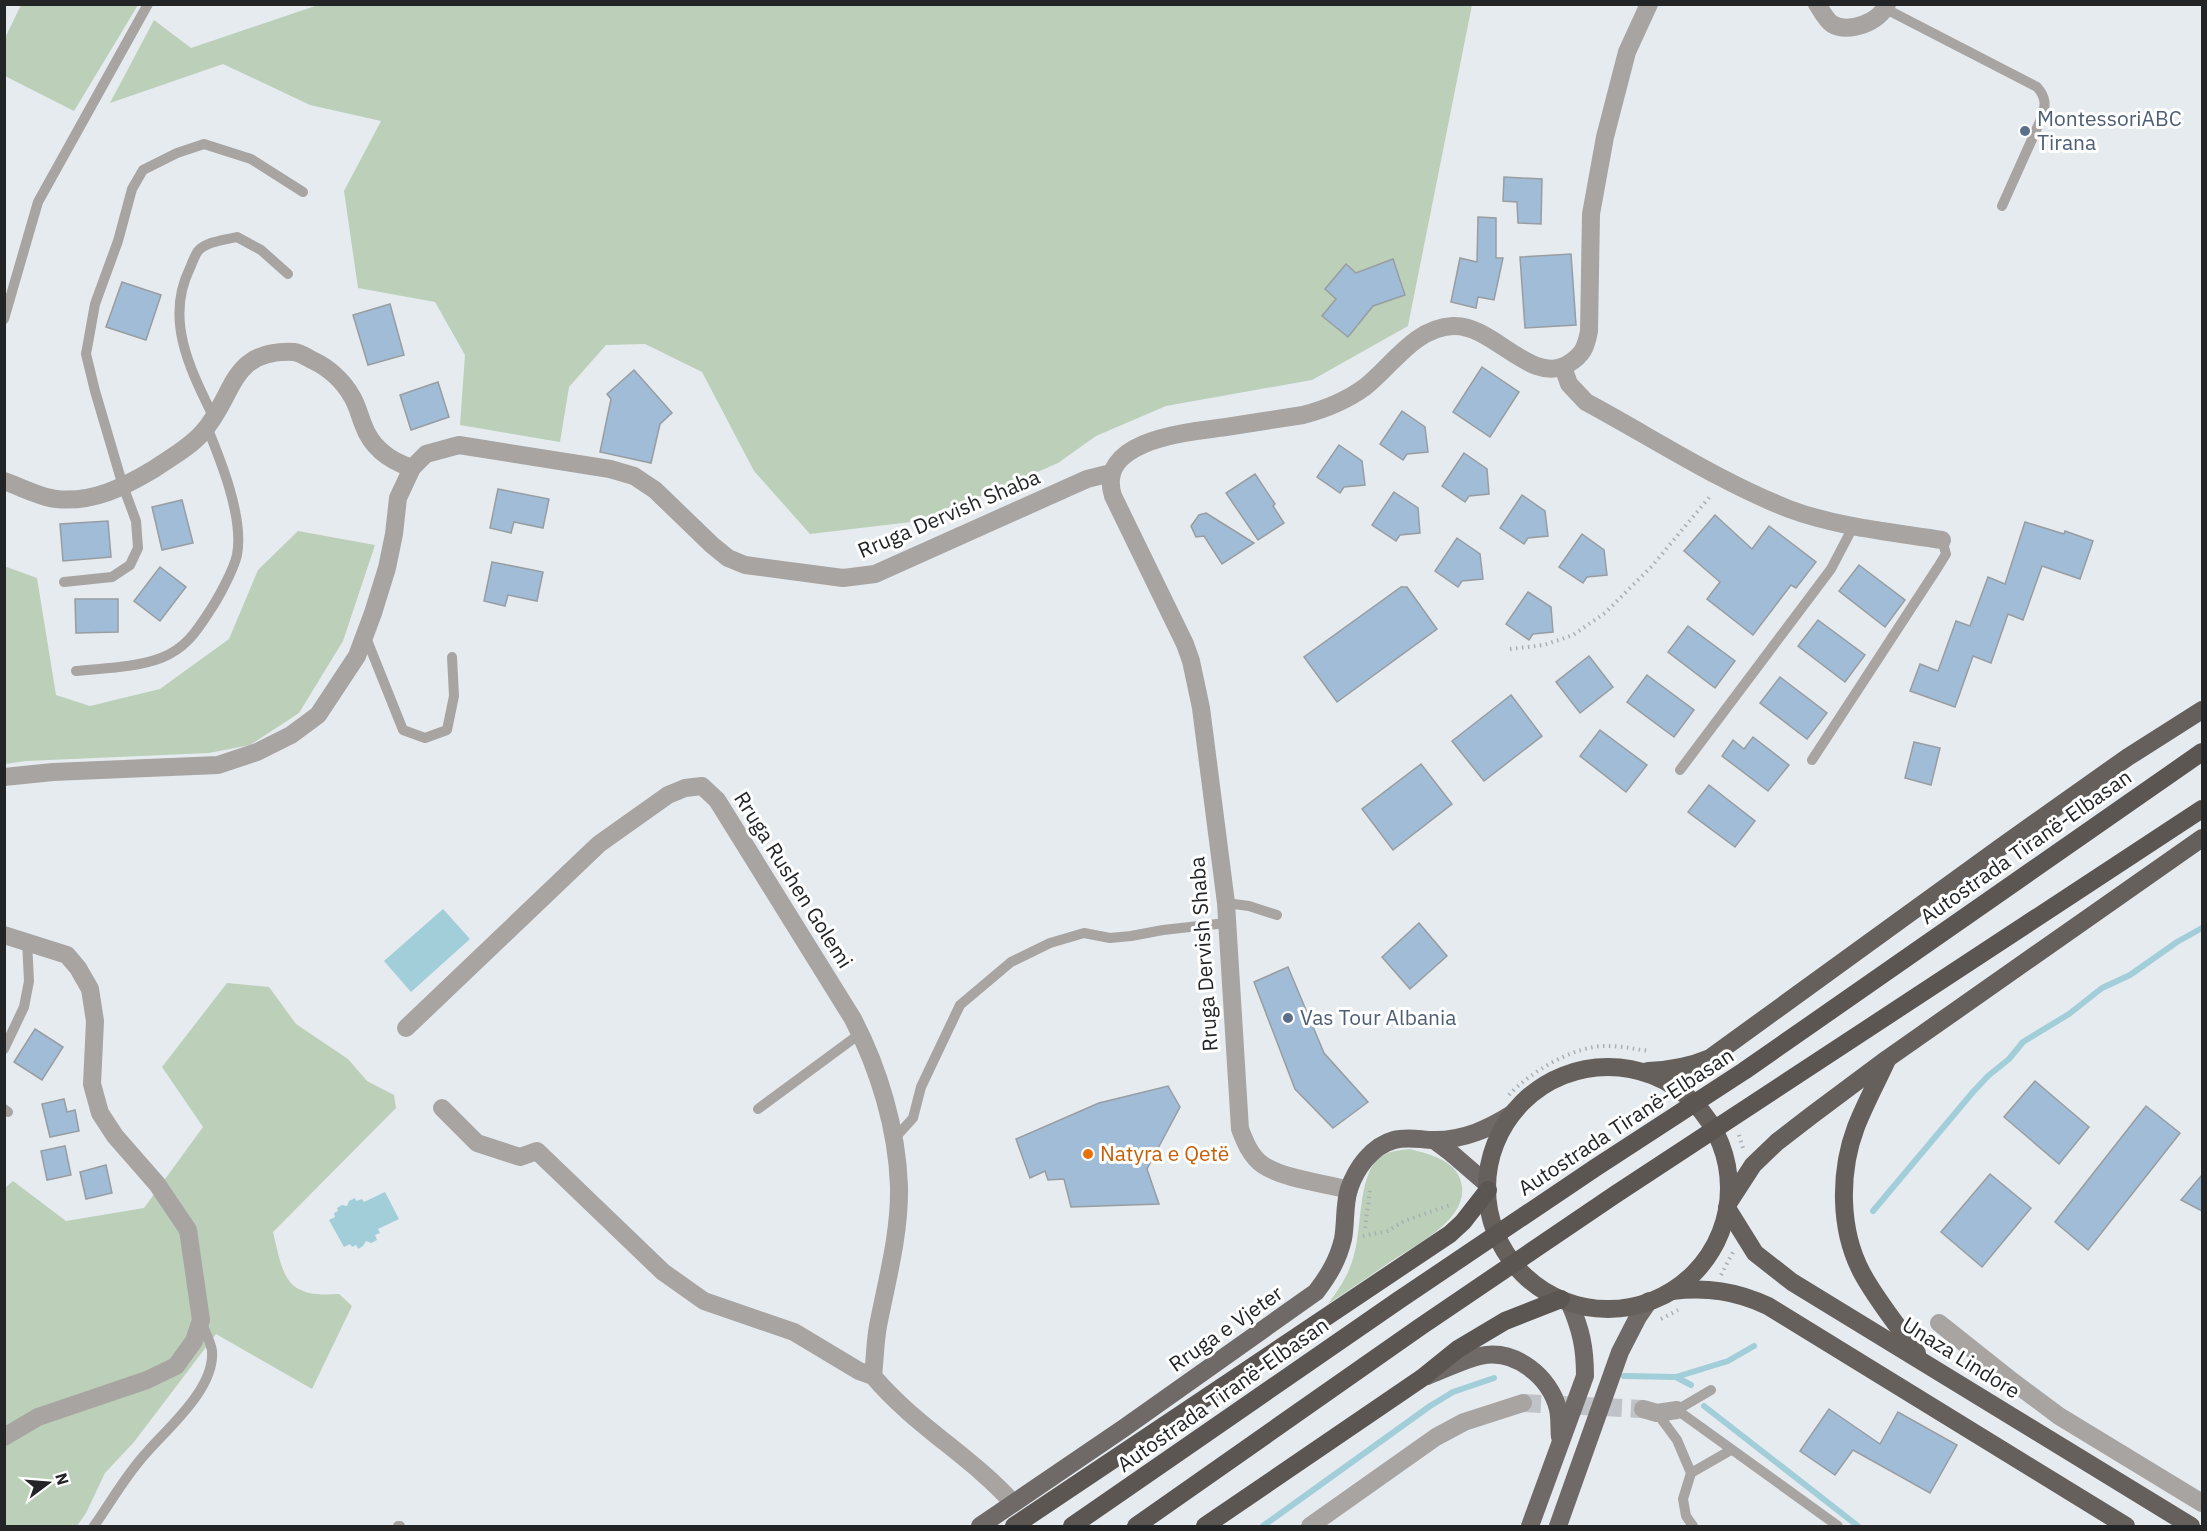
<svg xmlns="http://www.w3.org/2000/svg" width="2207" height="1531" font-family="'IBM Plex Sans',sans-serif">
<style>
.green{fill:#bbcfb9}
.water{fill:#a1ced8}
.lines{fill:none;stroke-linecap:round;stroke-linejoin:round}
.stream{stroke:#a1ced8;stroke-width:6}
.building{fill:#a0bcd7;stroke:#989da1;stroke-width:1.5}
.minor-tunnel{stroke:#bfc3c8;stroke-width:18;stroke-dasharray:18 9;stroke-linecap:butt}
.path{stroke:#abafb3;stroke-width:4;stroke-dasharray:1.5 4.5;stroke-linecap:butt}
.service{stroke:#a7a4a2;stroke-width:10}
.minor{stroke:#a7a4a2;stroke-width:18}
.tertiary{stroke:#a7a4a2;stroke-width:18}
.primary{stroke:#6f6a67;stroke-width:18}
.trunk{stroke:#65605c;stroke-width:18}
.motorway{stroke:#5b5652;stroke-width:18}
.service-dot{fill:#5c6f8a;stroke:#fff;stroke-width:2}
.food-dot{fill:#e8710a;stroke:#fff;stroke-width:2}
.labels{text-anchor:middle;stroke-width:6;stroke-linejoin:round;paint-order:stroke}
.service-label{font-size:21px;fill:#4e5e75;stroke:#fff;text-anchor:start}
.street-label{font-size:21px;fill:#222426;stroke:#fff}
.food-label{font-size:21px;fill:#c56008;stroke:#fff;text-anchor:start}
</style>
<rect width="100%" height="100%" fill="#e6ebf0"/>
<g class="green">
<path d="M21 5H138L74 111 5 76V38Z"/>
<path d="M318 5H1472L1408 326 1312 380 1166 406 1096 436 1058 463 997 490 911 522 810 534 754 471 702 372 645 344 606 345 569 387 560 442 460 425 465 355 435 302 358 288 344 191 381 121 310 105 223 64 110 103 154 20 191 48Z"/>
<path d="M298 531 375 545 343 641 299 713 250 745 209 753 26 761 5 764 4 566 37 578 56 695 90 706 160 689 229 639 258 570Z"/>
<path d="M227 983 269 987 296 1024 348 1059 367 1081 394 1095 396 1108 273 1232C284 1278 285 1298 339 1294L352 1306 312 1389 216 1334 134 1442 105 1473 86 1513 77 1526H5L4 1189 13 1181 66 1221 144 1208 203 1127 162 1067Z"/>
<path d="M1410 1149C1432 1155 1459 1161 1462 1187 1466 1220 1416 1245 1393 1260 1371 1275 1349 1290 1328 1304 1339 1289 1349 1275 1354 1255 1362 1228 1358 1176 1379 1158 1388 1151 1400 1150 1410 1149Z"/>
</g>
<g class="water">
<path d="M443 909 470 939 411 992 384 961Z"/>
<path d="M385 1192 399 1219 378 1229 380 1233 375 1235 377 1240 371 1243 366 1241 363 1246 358 1249 356 1245 352 1247 350 1244 344 1247 329 1220 335 1217 334 1213 338 1211 337 1208 342 1205 347 1206 349 1201 355 1198 356 1201 362 1199 364 1202Z"/>
</g>
<g class="lines">
<g class="stream">
<path d="M1873 1211 1973 1092 1988 1076 2009 1059 2023 1042 2069 1014 2102 988 2130 975 2177 942 2202 928"/>
<path d="M1624 1376 1676 1377 1728 1361 1754 1346"/>
<path d="M1676 1377 1691 1385"/>
<path d="M1704 1406 1858 1526"/>
<path d="M1263 1526 1430 1406 1453 1392 1494 1378"/>
</g>
</g>
<g class="building">
<path d="M1504 177 1542 179 1541 224 1518 223 1517 202 1503 201Z"/>
<path d="M1478 217 1496 218V258H1503L1494 300 1478 297 1476 308 1451 302 1460 258 1477 262Z"/>
<path d="M1571 254 1576 325 1525 328 1520 257Z"/>
<path d="M1393 259 1405 295 1373 306 1348 337 1322 316 1336 299 1325 289 1346 264 1356 273Z"/>
<path d="M122 282 161 295 146 340 106 327Z"/>
<path d="M390 304 404 355 368 365 353 315Z"/>
<path d="M1482 367 1519 392 1490 437 1453 412Z"/>
<path d="M634 370 672 413 660 424 651 463 600 452 611 399 607 394Z"/>
<path d="M438 382 449 417 411 430 400 395Z"/>
<path d="M1402 411 1425 427 1428 452 1407 454 1403 460 1380 444Z"/>
<path d="M1339 445 1362 461 1365 485 1344 487 1340 493 1317 477Z"/>
<path d="M1464 453 1487 469 1489 494 1469 496 1465 502 1442 486Z"/>
<path d="M1255 474 1275 504 1273 506 1284 523 1258 540 1226 493Z"/>
<path d="M498 489 549 499 543 528 514 522 511 533 490 528Z"/>
<path d="M1394 492 1418 508 1420 533 1400 535 1396 541 1372 525Z"/>
<path d="M1522 495 1545 511 1548 536 1528 538 1524 544 1500 528Z"/>
<path d="M182 500 193 543 162 550 152 507Z"/>
<path d="M1206 513 1254 543 1222 564 1204 536 1196 537 1191 526 1199 515Z"/>
<path d="M1715 515 1752 549 1769 526 1816 562 1796 588 1791 585 1753 635 1707 599 1720 582 1684 551Z"/>
<path d="M108 521 111 557 63 561 60 524Z"/>
<path d="M2025 522 2064 534 2065 531 2093 541 2080 579 2042 566 2023 620 2008 614 1991 663 1973 656 1955 707 1910 691 1920 664 1938 671 1956 621 1970 626 1988 577 2005 584Z"/>
<path d="M1582 534 1604 550 1607 575 1587 577 1583 583 1559 567Z"/>
<path d="M1457 538 1480 554 1483 579 1462 581 1458 587 1435 571Z"/>
<path d="M492 562 543 572 537 601 508 595 505 606 484 601Z"/>
<path d="M1859 565 1905 600 1885 627 1839 591Z"/>
<path d="M160 567 186 587 160 621 134 601Z"/>
<path d="M1401 587H1407L1437 629 1337 702 1304 657Z"/>
<path d="M1528 592 1551 607 1553 632 1533 634 1529 640 1506 624Z"/>
<path d="M75 599H118V632L76 633Z"/>
<path d="M1818 620 1865 655 1845 682 1798 646Z"/>
<path d="M1688 626 1735 661 1715 688 1668 652Z"/>
<path d="M1589 656 1613 687 1580 713 1556 682Z"/>
<path d="M1647 675 1694 710 1674 737 1627 702Z"/>
<path d="M1780 677 1827 713 1807 739 1760 703Z"/>
<path d="M1511 695 1542 736 1484 781 1452 741Z"/>
<path d="M1600 730 1647 765 1626 792 1580 756Z"/>
<path d="M1753 737 1789 765 1768 791 1722 756 1733 740 1744 749Z"/>
<path d="M1914 742 1940 748 1931 785 1905 778Z"/>
<path d="M1421 764 1452 804 1393 850 1362 809Z"/>
<path d="M1709 785 1755 821 1735 847 1688 812Z"/>
<path d="M1419 923 1447 956 1410 989 1382 957Z"/>
<path d="M1288 967 1324 1053 1368 1102 1333 1128 1295 1089 1254 982Z"/>
<path d="M35 1029 63 1047 42 1080 14 1062Z"/>
<path d="M2035 1081 2089 1127 2059 1164 2004 1117Z"/>
<path d="M1168 1086 1180 1107 1147 1169 1159 1204 1071 1207 1064 1179 1048 1180 1045 1171 1030 1178 1016 1139 1099 1103Z"/>
<path d="M64 1099 67 1112 75 1110 79 1131 50 1137 42 1104Z"/>
<path d="M2146 1106 2180 1133 2088 1250 2055 1222Z"/>
<path d="M65 1146 71 1175 47 1180 41 1151Z"/>
<path d="M106 1165 112 1193 86 1199 80 1172Z"/>
<path d="M1990 1174 2031 1208 1982 1267 1941 1232Z"/>
<path d="M2202 1175V1211L2181 1200Z"/>
<path d="M1829 1409 1880 1444 1898 1412 1957 1445 1930 1493 1853 1450 1835 1475 1800 1451Z"/>
</g>
<g class="lines">
<path class="minor-tunnel" d="M1523 1403 1643 1409"/>
<g class="path">
<path d="M1510 649 1544 645 1573 635 1605 613 1652 566 1712 494"/>
<path d="M1509 1095C1530 1072 1575 1045 1607 1046 1621 1046 1635 1049 1649 1051"/>
<path d="M1739 1135 1744 1151"/>
<path d="M1365 1228 1370 1191"/>
<path d="M1363 1236 1388 1231 1404 1221 1453 1204"/>
<path d="M1721 1275 1733 1252"/>
<path d="M1661 1319 1678 1310"/>
</g>
<g class="service">
<path d="M1886 9 2037 87C2046 97 2046 105 2042 117L2002 206"/>
<path d="M4 319 38 202 148 4"/>
<path d="M214 418C191 371 164 320 190 268 192 263 195 255 198 251 207 241 225 240 237 237L261 250 288 274"/>
<path d="M64 582 112 577 130 565 138 548 136 521 123 486 95 391 86 354 95 304 118 241 132 189 143 170 177 153 204 144 251 159 303 192"/>
<path d="M365 635 403 730 425 738 447 730 454 696 452 657"/>
<path d="M76 671C104 668 134 668 161 658 185 649 196 632 209 612 218 599 234 569 237 555 244 518 221 461 207 427"/>
<path d="M1812 760 1938 567 1946 554 1942 540"/>
<path d="M1680 770 1831 569 1854 525"/>
<path d="M1226 903 1249 906 1277 915"/>
<path d="M4 1049 24 1007 29 981 27 941"/>
<path d="M4 1109 8 1112"/>
<path d="M758 1109 861 1033"/>
<path d="M894 1139 913 1118 921 1087 960 1005 1011 962 1050 943 1084 933 1110 938 1131 936 1163 930 1226 923"/>
<path d="M1711 1390 1677 1410 1838 1526"/>
<path d="M1657 1413 1677 1440 1691 1473 1683 1499 1686 1516 1693 1526"/>
<path d="M1691 1473 1731 1450"/>
<path d="M94 1526C111 1502 127 1473 148 1451 169 1427 215 1388 212 1351 211 1342 204 1330 201 1321"/>
<path d="M398 1526H400"/>
</g>
<g class="minor">
<path d="M1563 367 1569 384 1586 402C1653 438 1718 481 1789 509 1837 527 1891 532 1942 540"/>
<path d="M4 481C21 487 39 497 56 499 93 503 124 487 154 469 170 458 189 448 202 433 236 396 228 349 294 352 301 353 308 358 314 361 329 368 343 381 351 395 357 404 359 414 363 424 371 447 390 461 412 468"/>
<path d="M4 777 53 772 218 765 257 752 291 735 318 715 357 656 373 613 387 568 394 534 398 498 412 468 426 454 459 445 610 469 634 476 655 490 712 545 728 558 745 565 843 578 875 574 1087 479 1111 473"/>
<path d="M4 935 67 955 78 968 90 989 95 1021 92 1084 100 1113 115 1136 157 1184 188 1230 201 1320 194 1341 176 1366 147 1380 38 1417 4 1437"/>
<path d="M406 1028 599 844 668 795 685 788 702 786 717 800 853 1019C879 1069 897 1129 899 1186 900 1233 887 1280 878 1326 875 1342 875 1359 873 1376 915 1426 971 1456 1013 1503"/>
<path d="M442 1108 477 1143 520 1157 537 1151 663 1272 704 1301 794 1332 859 1371 873 1376"/>
<path d="M1939 1323 2012 1381 2059 1416 2202 1503"/>
<path d="M1643 1409 1657 1413 1677 1410"/>
<path d="M1310 1526 1436 1437 1464 1422 1523 1403"/>
</g>
<g class="tertiary">
<path d="M1817 4C1821 10 1826 20 1832 24 1848 34 1881 22 1887 4"/>
<path d="M1349 1190C1324 1183 1284 1179 1263 1165 1251 1157 1245 1142 1240 1129L1226 903 1201 708 1191 661 1185 644 1113 496C1095 439 1190 432 1226 427 1252 423 1277 419 1303 415 1326 409 1346 401 1365 387 1393 365 1414 328 1453 326 1493 324 1531 386 1568 364 1583 355 1586 347 1589 331L1591 214 1605 137 1627 52 1649 4"/>
</g>
<g class="primary">
<path d="M1434 1140 1450 1152 1487 1184"/>
<path d="M1427 1376C1445 1369 1463 1360 1480 1356 1515 1348 1550 1377 1558 1409 1560 1418 1559 1428 1560 1437"/>
<path d="M980 1526 1124 1428 1316 1292C1329 1275 1338 1260 1343 1239 1346 1223 1344 1205 1349 1189 1356 1168 1372 1146 1394 1140 1408 1136 1421 1140 1435 1140 1464 1140 1488 1129 1512 1114"/>
<path d="M1530 1526 1585 1376C1585 1347 1581 1330 1570 1304"/>
<path d="M1558 1526 1620 1352 1638 1317 1649 1301"/>
</g>
<g class="trunk">
<path d="M1887 1060C1877 1082 1865 1104 1856 1127 1839 1172 1839 1230 1862 1273 1877 1301 1899 1327 1917 1353"/>
<circle cx="1608" cy="1188" r="121"/>
<path d="M1648 1071C1671 1070 1689 1067 1710 1058L2001 847 2128 757 2202 710"/>
<path d="M1729 1202 1753 1165 1777 1142 1812 1115 1887 1059 2202 838"/>
<path d="M1727 1208 1755 1253 1792 1282 2191 1526"/>
<path d="M1672 1291C1707 1287 1736 1291 1768 1306L2126 1526"/>
</g>
<g class="motorway">
<path d="M1014 1526 1450 1234 1463 1222 1488 1190"/>
<path d="M1072 1526 1399 1300 1595 1168 1744 1071 2202 752"/>
<path d="M1136 1526 1420 1327 1616 1194 2202 809"/>
<path d="M1205 1526 1422 1378 1458 1349 1505 1321 1561 1299"/>
</g>
</g>
<g class="service-dot">
<circle cx="2025" cy="131" r="6"/>
<circle cx="1288" cy="1018" r="6"/>
</g>
<circle class="food-dot" cx="1088" cy="1154" r="6"/>
<g class="labels">
<g class="service-label">
<text x="2037" y="126">MontessoriABC<tspan x="2037" dy="24">Tirana</tspan></text>
<text x="1300" y="1025">Vas Tour Albania</text>
</g>
<g class="street-label">
<text transform="translate(949 514) rotate(-23)" y="7">Rruga Dervish Shaba</text>
<text transform="translate(2026 847) rotate(-35)" y="7">Autostrada Tiranë-Elbasan</text>
<text transform="translate(793 880) rotate(58)" y="7">Rruga Rushen Golemi</text>
<text transform="translate(1204 954) rotate(-94)" y="7">Rruga Dervish Shaba</text>
<text transform="translate(1626 1122) rotate(-33)" y="7">Autostrada Tiranë-Elbasan</text>
<text transform="translate(1226 1329) rotate(-35)" y="7">Rruga e Vjeter</text>
<text transform="translate(1961 1358) rotate(32)" y="7">Unaza Lindore</text>
<text transform="translate(1223 1395) rotate(-35)" y="7">Autostrada Tiranë-Elbasan</text>
</g>
<g class="food-label">
<text x="1100" y="1161">Natyra e Qetë</text>
</g>
</g>
<rect width="2207" height="1531" fill="none" stroke="#222426" stroke-width="12"/>
<g transform="translate(48 1483) rotate(74)" stroke="#ffffff" stroke-width="4.5" paint-order="stroke">
<path d="M0-4.5L10 22L0 15L-10 22Z" fill="#222426"/>
<text y="-9" font-size="16" font-weight="bold" text-anchor="middle" fill="#222426">N</text>
</g>
</svg>
